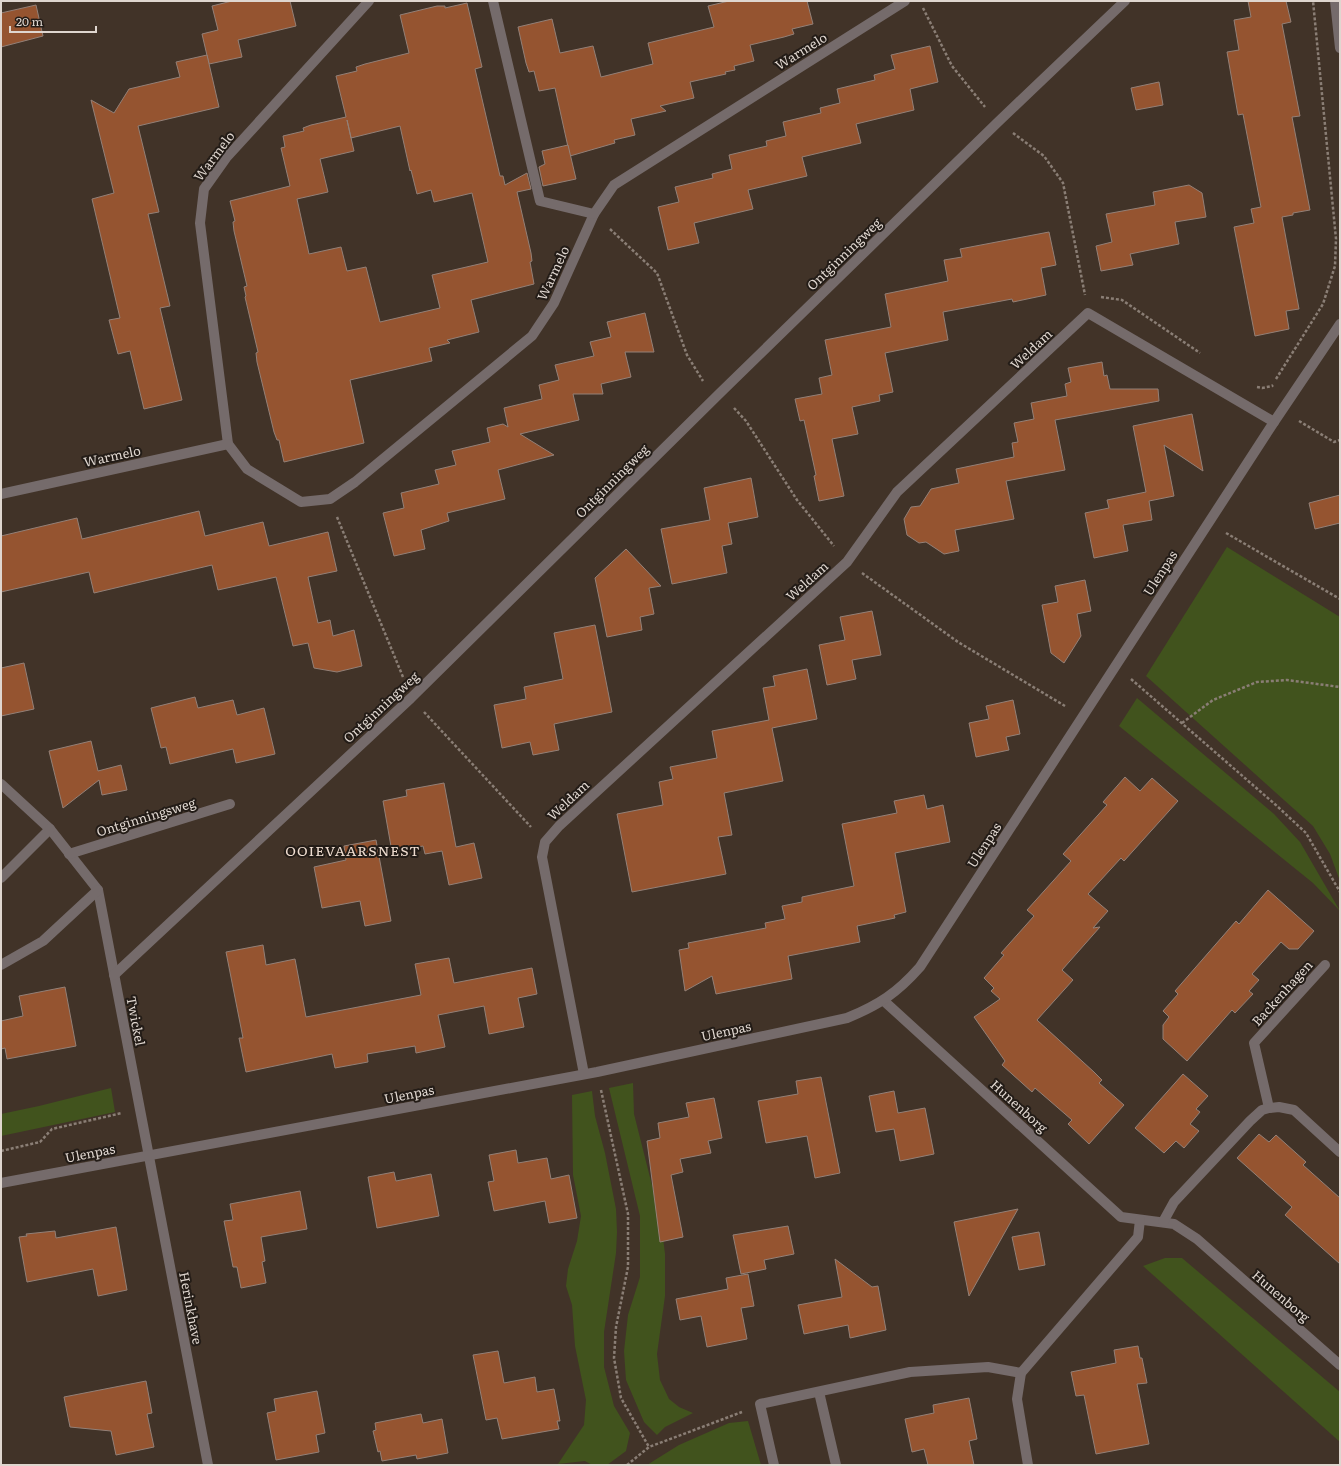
<svg xmlns="http://www.w3.org/2000/svg" width="1341" height="1466" font-family="Literata,serif">
<style>
.green{fill:#41531d}
.building{fill:#955430;stroke:#938077;fill-rule:evenodd}
.lines{fill:none;stroke-linecap:round;stroke-linejoin:round}
.path{stroke:#8a7e75;stroke-width:2.5;stroke-dasharray:3 2;stroke-linecap:butt}
.minor{stroke:#756b6b;stroke-width:10}
.labels{text-anchor:middle;stroke-width:4;stroke-linejoin:round;paint-order:stroke}
.street-label{font-size:13px;fill:#dfd6cf;stroke:#231c17}
.neighbourhood-label{font-size:14px;letter-spacing:1px;fill:#efddd0;stroke:#231c17}
</style>
<rect width="100%" height="100%" fill="#413328"/>
<g class="green">
<path d="M1227 547 1340 617V881L1330 854 1313 826 1146 676Z"/>
<path d="M1137 698 1274 814 1300 842 1340 911 1313 883 1119 726Z"/>
<path d="M633 1083 634 1114 661 1221 665 1254V1296L657 1354 660 1380 669 1399 679 1407 693 1413 665 1427 657 1435 644 1422 626 1380 624 1351 628 1315 640 1277V1216L609 1088Z"/>
<path d="M111 1088 115 1112 1 1136V1114L39 1106Z"/>
<path d="M592 1091 595 1116 605 1153 616 1209 617 1232 616 1253 604 1332V1367L614 1406 630 1433 626 1451 607 1465H592L585 1461 558 1464 584 1425 586 1400 575 1346 572 1305 566 1286 568 1269 577 1241 581 1216 573 1175 572 1095Z"/>
<path d="M1165 1258H1182L1340 1392V1442L1143 1266Z"/>
<path d="M748 1421 761 1465H647L679 1445 729 1423Z"/>
</g>
<g class="building">
<path d="M232 1H290L296 26 238 40 242 57 209 64 202 34 218 30 212 6Z"/>
<path d="M729 1H807L813 24 792 29 794 34 784 37 750 45 754 61 734 66 735 70 725 72 726 74 690 82 694 98 660 106 666 111 631 119 635 135 614 140 615 143 570 156 555 88 539 91 534 71 529 72 526 63 518 27 552 19 560 53 593 46 601 77 653 64 648 43 714 27 708 6Z"/>
<path d="M1248 1H1286L1291 22 1282 24 1300 116 1292 117 1310 210 1293 213V215L1282 217 1299 309 1286 311 1289 329 1255 336 1234 227 1254 223 1251 209 1261 207 1243 114 1238 115 1227 52 1239 50 1234 20 1251 17Z"/>
<path d="M467 3 482 67 475 69 500 176H503L505 185 527 173 531 189 517 192 531 253 532 261 530 262 534 284 471 300 479 332 447 340 450 343 429 348 432 361 350 380 364 443 284 462 279 440H277L274 432 257 362 256 353 258 352 245 297 246 296 244 287 247 286 234 231 233 222 235 221 230 201 290 186 281 148 285 147 283 136 304 131 303 128 311 125 346 117 336 76 357 71 356 67 365 64 409 53 400 15 437 6H445V8ZM347 120 351 138 400 126 410 171 411 170 417 194 431 190 434 202 472 193 488 262 432 275 440 308 380 322 366 267 347 271 341 247 309 254 297 199 328 192 320 159 354 151Z"/>
<path d="M36 5 43 36 1 47V13Z"/>
<path d="M930 46 938 82 910 89 914 110 856 124 861 143 802 157 807 176 748 190 753 209 694 223 699 243 668 250 658 207 679 202 675 187 713 178 712 174 732 169 729 155 767 146 766 141 786 136 783 122 821 113 820 108 840 103 837 89 875 80 874 75 895 69 891 55Z"/>
<path d="M207 55 219 107 138 126 159 212 148 214 170 306 160 308 182 400 144 409 130 351 118 354 109 320 120 318 92 199 114 193 91 100 114 113 129 89 180 77 176 62Z"/>
<path d="M1159 82 1163 105 1136 110 1131 88Z"/>
<path d="M568 145 576 179 543 186 539 167 545 164 542 151Z"/>
<path d="M1189 185 1202 193 1206 217 1175 222 1179 244 1130 254 1133 265 1101 271 1096 246 1112 242 1106 214 1155 205 1153 192Z"/>
<path d="M1049 232 1056 265 1041 268 1046 295 1013 302 1012 299 943 312 948 340 885 353 893 392 879 395 880 401 852 407 858 434 832 439 844 496 819 501 814 476 816 475 804 420 800 421 795 399 822 394 819 378 832 375 825 340 891 327 885 294 948 281 944 260 962 257 960 249Z"/>
<path d="M645 313 654 352H625L631 377 601 384 603 394H573L579 420 520 434 554 455 498 470 505 499 447 513 449 521 421 530 425 549 394 556 383 513 404 508 401 493 439 484 435 470 456 465 452 451 490 442 487 428 503 424 508 427 504 408 542 399 539 385 559 380 555 365 594 356 590 342 611 337 607 322Z"/>
<path d="M1102 362 1104 376 1107 375 1110 389H1158L1159 401 1055 420 1065 470 1006 481 1014 519 955 530 959 551 944 554 926 542 919 543 907 535 904 519 911 507 920 506 931 489 959 483 956 469 1014 457 1012 443 1018 442 1014 423 1034 419 1031 403 1067 396 1065 384 1071 382 1068 368Z"/>
<path d="M1192 414 1203 471 1164 445 1174 496 1149 501 1152 520 1123 525 1128 551 1094 558 1085 513 1109 508 1107 500 1146 492 1133 426Z"/>
<path d="M751 478 758 517 728 523 732 544 722 546 727 573 672 584 661 529 710 520 704 488Z"/>
<path d="M1340 495V523L1315 529 1309 503Z"/>
<path d="M199 511 205 536 263 522 269 546 328 532 337 571 308 577 318 623 330 620 333 636 354 630 362 666 337 672 314 668 308 643 293 646 276 577 218 590 212 565 94 593 89 572 1 592V536L77 518 82 539Z"/>
<path d="M626 549 661 586 649 588 654 614 640 617 642 630 607 637 595 578Z"/>
<path d="M1085 580 1091 611 1077 614 1081 636 1064 663 1051 653 1042 605 1058 602 1055 586Z"/>
<path d="M872 611 881 655 852 660 856 679 827 685 819 645 845 640 840 617Z"/>
<path d="M595 625 612 712 554 724 559 750 533 755 530 742 502 748 494 705 526 699 524 687 563 679 554 633Z"/>
<path d="M24 663 34 709 1 716V668Z"/>
<path d="M807 669 817 719 772 728 783 781 724 793 732 835 718 837 726 874 632 892 617 814 663 805 659 782 673 779 670 767 717 758 712 731 769 720 763 688 775 686 773 676Z"/>
<path d="M195 697 198 708 233 700 237 715 264 708 275 754 236 763 233 749 170 764 166 747 161 748 151 708Z"/>
<path d="M1013 700 1020 734 1006 737 1009 750 976 757 969 723 989 719 986 706Z"/>
<path d="M91 741 98 771 121 765 127 790 102 795 99 780 63 808 49 751Z"/>
<path d="M1125 777 1140 791 1152 778 1178 801 1124 861 1121 858 1088 894 1108 911 1093 928 1100 927 1062 970 1073 980 1037 1020 1094 1072 1102 1080 1099 1083 1124 1105 1089 1144 1068 1124 1072 1120 1035 1088 1032 1092 1002 1065 1005 1061 974 1017 1000 999 991 991 994 988 984 978 1004 955 1001 953 1034 916 1027 910 1071 861 1063 854 1107 805 1103 802Z"/>
<path d="M444 783 456 847 474 843 482 878 449 885 442 851 425 854 423 846 392 852 383 801 407 796 406 790Z"/>
<path d="M924 795 927 809 943 805 950 842 895 853 906 912 894 915 895 918 857 926 860 942 788 956 792 979 716 994 712 976 685 991 679 950 689 948 688 943 766 928 765 923 785 919 782 906 802 902V897L854 886 842 824 897 813 894 801Z"/>
<path d="M376 840 391 921 365 926 360 901 322 908 314 867 346 860 344 846Z"/>
<path d="M1268 890 1314 931 1298 949H1289L1281 942 1252 974 1259 980 1249 991 1253 994 1235 1013 1232 1010 1187 1061 1163 1039V1025L1169 1017 1163 1011 1178 994 1175 991 1236 921 1239 924Z"/>
<path d="M263 945 266 965 295 959 306 1017 421 995 415 964 449 958 454 983 532 968 537 994 518 998 524 1027 489 1034 484 1006 438 1015 445 1047 416 1053 415 1046 367 1054 368 1062 335 1068 332 1054 246 1072 239 1038H243L226 952Z"/>
<path d="M65 987 76 1046 7 1059 5 1048 1 1049V1021L23 1016 19 996Z"/>
<path d="M1183 1074 1208 1096 1196 1109 1200 1112 1190 1124 1199 1131 1184 1148 1176 1141 1164 1153 1135 1128Z"/>
<path d="M821 1077 840 1173 815 1178 807 1136 766 1143 758 1101 798 1094 796 1081Z"/>
<path d="M894 1091 898 1113 925 1108 934 1154 900 1161 894 1129 876 1132 869 1096Z"/>
<path d="M714 1098 722 1138 708 1141 711 1153 680 1159 683 1172 671 1175 683 1237 660 1242 647 1141 660 1138 658 1123 689 1117 686 1103Z"/>
<path d="M1259 1134 1269 1142 1276 1135 1306 1162 1303 1165 1340 1198V1264L1285 1215 1292 1207 1237 1158Z"/>
<path d="M516 1150 518 1163 547 1158 551 1179 569 1175 577 1218 549 1223 545 1201 494 1211 488 1182 494 1181 489 1155Z"/>
<path d="M394 1172 396 1181 431 1174 439 1216 377 1228 368 1177Z"/>
<path d="M300 1191 307 1229 261 1237 265 1261 262 1262 266 1283 241 1288 237 1267H233L224 1221 233 1220 230 1204Z"/>
<path d="M1018 1209 969 1296 954 1222Z"/>
<path d="M788 1226 794 1254 764 1260 766 1269 741 1274 733 1235Z"/>
<path d="M116 1227 127 1290 98 1296 93 1269 27 1282 19 1237 27 1236 26 1234 55 1231 56 1238Z"/>
<path d="M1039 1232 1045 1265 1019 1270 1012 1237Z"/>
<path d="M835 1259 872 1287 878 1286 886 1330 850 1338 848 1325 804 1334 798 1305 842 1297Z"/>
<path d="M748 1274 754 1306 741 1308 747 1339 707 1347 701 1316 680 1320 676 1299 728 1289 726 1278Z"/>
<path d="M1138 1346 1140 1358H1142L1147 1383 1137 1384 1149 1444 1096 1454 1084 1395 1076 1396 1071 1372 1116 1363 1114 1350Z"/>
<path d="M498 1351 504 1383 535 1377 537 1392 554 1389 560 1421H557L559 1429 502 1439 497 1418 486 1420 473 1355Z"/>
<path d="M146 1381 152 1413 147 1414 154 1447 116 1455 111 1431 70 1427 64 1397Z"/>
<path d="M317 1391 325 1433 316 1435 319 1452 276 1460 267 1413 276 1411 274 1399Z"/>
<path d="M969 1398 977 1439 969 1441 974 1465H928L924 1449 912 1452 905 1419 934 1413 933 1405Z"/>
<path d="M421 1414 423 1423 442 1419 448 1453 417 1459 416 1455 382 1461 380 1451 378 1452 373 1431 376 1430 375 1423Z"/>
</g>
<g class="lines">
<g class="path">
<path d="M923 8 952 66 985 107"/>
<path d="M1013 133 1044 156 1063 183 1085 295"/>
<path d="M610 229 657 273 687 355 703 381"/>
<path d="M1101 297 1122 300 1200 353"/>
<path d="M1276 379 1323 304 1335 266 1336 239 1313 1"/>
<path d="M1257 387 1262 388 1272 386 1273 385"/>
<path d="M734 408 746 421 797 500 834 546"/>
<path d="M1299 421 1334 442 1340 440"/>
<path d="M337 517 403 677"/>
<path d="M1226 533 1340 599"/>
<path d="M862 573 958 642 1065 706"/>
<path d="M1131 679 1277 806 1306 833 1340 892"/>
<path d="M424 712 531 827"/>
<path d="M1182 723 1213 700 1257 682 1287 680 1340 687"/>
<path d="M601 1090 628 1214V1267L616 1327 614 1358 621 1398 649 1447"/>
<path d="M1 1151 40 1142 52 1129 122 1113"/>
<path d="M627 1465 649 1447 742 1412"/>
</g>
<g class="minor">
<path d="M369 1 226 158 204 189 200 223 228 444 247 469 301 502 330 499 355 482 532 336 554 303 594 214 614 185 905 1"/>
<path d="M493 1 540 201 594 214"/>
<path d="M1335 1 1340 48"/>
<path d="M1 494 228 444"/>
<path d="M1 784 50 829 98 890 208 1465"/>
<path d="M69 854 230 804"/>
<path d="M1 878 50 829"/>
<path d="M1 965 43 941 98 890"/>
<path d="M114 975 411 698 720 393 998 122 1125 1"/>
<path d="M884 1001 1121 1217 1174 1224 1197 1239 1340 1365"/>
<path d="M584 1074 542 857 545 842 559 826 847 562 897 492 1088 313 1274 422"/>
<path d="M1269 1108 1254 1043 1325 965"/>
<path d="M1 1183 597 1072 847 1018C879 1005 897 993 920 967L1274 422 1340 324"/>
<path d="M1163 1222 1174 1202 1250 1121 1262 1110 1269 1108 1279 1107 1294 1110 1340 1152"/>
<path d="M819 1392 836 1465"/>
<path d="M774 1465 760 1404 910 1372 988 1367 1021 1373"/>
<path d="M1028 1465 1017 1399 1021 1373 1138 1237 1140 1220"/>
</g>
</g>
<g class="labels">
<g class="street-label">
<text transform="translate(801 51) rotate(-32)" y="5">Warmelo</text>
<text transform="translate(214 156) rotate(-53)" y="5">Warmelo</text>
<text transform="translate(844 254) rotate(-44)" y="5">Ontginningweg</text>
<text transform="translate(553 273) rotate(-65)" y="5">Warmelo</text>
<text transform="translate(1031 349) rotate(-43)" y="5">Weldam</text>
<text transform="translate(112 456) rotate(-12)" y="5">Warmelo</text>
<text transform="translate(612 481) rotate(-45)" y="5">Ontginningweg</text>
<text transform="translate(1160 573) rotate(-57)" y="5">Ulenpas</text>
<text transform="translate(807 581) rotate(-42)" y="5">Weldam</text>
<text transform="translate(381 707) rotate(-43)" y="5">Ontginningweg</text>
<text transform="translate(568 800) rotate(-43)" y="5">Weldam</text>
<text transform="translate(146 817) rotate(-17)" y="5">Ontginningsweg</text>
<text transform="translate(984 845) rotate(-57)" y="5">Ulenpas</text>
<text transform="translate(1282 993) rotate(-48)" y="5">Backenhagen</text>
<text transform="translate(136 1021) rotate(79)" y="5">Twickel</text>
<text transform="translate(726 1031) rotate(-12)" y="5">Ulenpas</text>
<text transform="translate(409 1094) rotate(-11)" y="5">Ulenpas</text>
<text transform="translate(1019 1106) rotate(42)" y="5">Hunenborg</text>
<text transform="translate(90 1153) rotate(-11)" y="5">Ulenpas</text>
<text transform="translate(1281 1296) rotate(41)" y="5">Hunenborg</text>
<text transform="translate(191 1308) rotate(79)" y="5">Herinkhave</text>
</g>
<g class="neighbourhood-label">
<text x="353" y="856">OOIEVAARSNEST</text>
</g>
</g>
<rect width="1341" height="1466" fill="none" stroke="#dfd6cf" stroke-width="4"/>
<path d="M10 26v6h86v-6" fill="none" stroke="#dfd6cf" stroke-width="2"/>
<text x="16" y="26" font-size="12" fill="#dfd6cf" stroke="#231c17" stroke-width="3" paint-order="stroke">20 m</text>
</svg>
